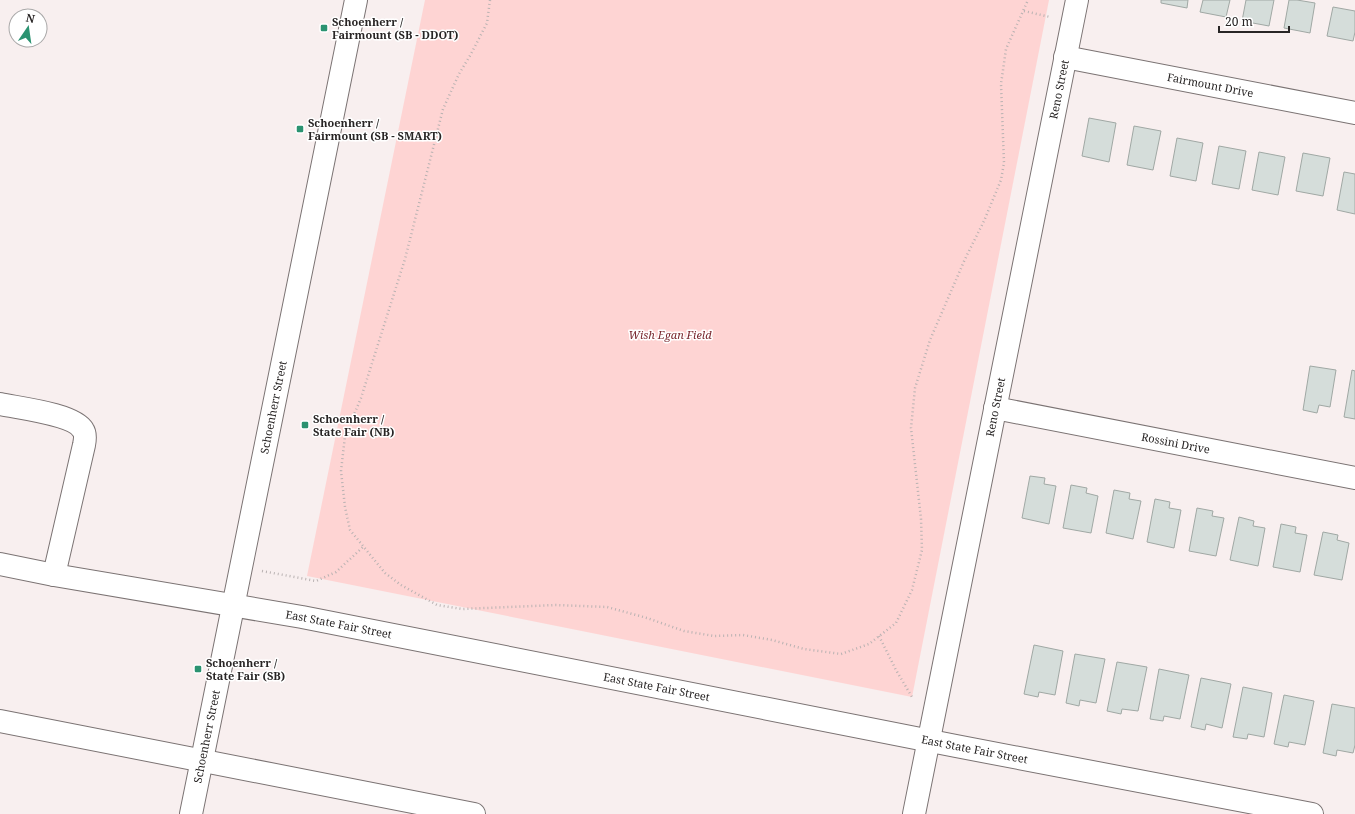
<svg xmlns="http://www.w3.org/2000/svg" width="1355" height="814" font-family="'Noto Serif',serif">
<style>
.green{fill:#fed4d3}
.building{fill:#d5ddda;stroke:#a0a8a4}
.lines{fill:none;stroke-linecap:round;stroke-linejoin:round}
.minor-casing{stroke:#7b7373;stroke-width:24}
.path{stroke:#b9b2b2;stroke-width:2.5;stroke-dasharray:1 3;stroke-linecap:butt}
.minor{stroke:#fff;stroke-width:22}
.poi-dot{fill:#2b9371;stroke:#fff;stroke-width:1.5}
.labels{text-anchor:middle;stroke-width:3;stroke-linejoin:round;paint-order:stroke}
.poi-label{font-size:11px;font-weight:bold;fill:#282525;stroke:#fff;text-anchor:start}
.street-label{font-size:11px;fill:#282525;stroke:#fff}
.park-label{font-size:11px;font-style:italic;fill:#78262d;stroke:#fff}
</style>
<rect width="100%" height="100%" fill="#f8efef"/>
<path class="green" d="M425 0H1049L912 697 307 576Z"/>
<g class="building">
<path d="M1161 0H1188L1187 8 1161 3Z"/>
<path d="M1203 0H1230L1226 17 1200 12Z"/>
<path d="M1246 0H1274L1269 26 1242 21Z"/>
<path d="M1289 0H1297L1315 3 1310 33 1284 28Z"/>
<path d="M1333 7 1355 11V32L1353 41 1327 36Z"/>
<path d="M1089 118 1116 123 1109 162 1082 156Z"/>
<path d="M1134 126 1161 131 1153 170 1127 165Z"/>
<path d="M1177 138 1203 143 1196 181 1170 176Z"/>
<path d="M1219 146 1246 151 1239 189 1212 184Z"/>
<path d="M1259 152 1285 157 1278 195 1252 190Z"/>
<path d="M1303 153 1330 158 1323 196 1296 191Z"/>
<path d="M1344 172 1355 174V214L1337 210Z"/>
<path d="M1310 366 1336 370 1330 407 1319 405 1317 413 1303 410Z"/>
<path d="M1352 370 1355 371V419L1344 417Z"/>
<path d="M1030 476 1045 478 1044 484 1056 486 1049 524 1022 518Z"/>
<path d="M1071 485 1087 488 1086 493 1098 496 1091 533 1063 528Z"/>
<path d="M1114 490 1130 493 1129 499 1141 501 1133 539 1106 533Z"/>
<path d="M1155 499 1170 502 1169 508 1181 510 1174 548 1147 542Z"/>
<path d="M1197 508 1213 511 1212 516 1224 518 1216 556 1189 551Z"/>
<path d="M1239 517 1254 521 1253 526 1265 528 1258 566 1230 560Z"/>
<path d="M1281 524 1296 527 1295 533 1307 535 1300 572 1273 567Z"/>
<path d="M1323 532 1338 535 1337 540 1349 543 1342 580 1314 575Z"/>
<path d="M1034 645 1063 651 1055 695 1039 692 1038 697 1024 694Z"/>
<path d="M1075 654 1105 659 1096 703 1080 700 1079 706 1066 703Z"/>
<path d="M1117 662 1147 667 1138 711 1122 709 1121 714 1107 711Z"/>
<path d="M1159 669 1189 675 1180 719 1164 716 1163 721 1150 719Z"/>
<path d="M1201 678 1231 684 1222 728 1206 724 1205 730 1191 727Z"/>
<path d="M1243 687 1272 693 1264 737 1248 734 1247 739 1233 737Z"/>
<path d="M1284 695 1314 701 1305 745 1289 742 1288 747 1274 744Z"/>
<path d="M1332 704 1355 708V745L1353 753 1337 750 1336 756 1323 753Z"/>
</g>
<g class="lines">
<defs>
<g id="minor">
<path id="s1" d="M1065 57 1355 113"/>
<path d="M0 404C18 408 74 414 83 430 86 434 85 440 84 445L54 575"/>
<path id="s2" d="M995 408 1355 478"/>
<path id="s3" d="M0 564 54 575 302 617 956 746 1312 814"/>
<path d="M0 721 474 814"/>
<path id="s4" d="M191 814 356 0"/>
<path id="s5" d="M914 814 1077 0"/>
</g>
</defs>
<use href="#minor" class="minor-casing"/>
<g class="path">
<path d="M490 0 487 23 471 54 459 74 443 109 405 259 361 398 345 436 341 471 345 507 350 530 385 573 401 585 437 605 462 609 556 605 607 607 647 618 684 631 714 636 743 635 772 640 804 649 841 654 869 644 896 623 912 590 922 550 921 519 911 428 915 388 930 340 965 259 984 221 1001 180 1004 163 1001 84 1006 49 1028 0"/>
<path d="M1024 11 1050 17"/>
<path d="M262 571 316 581 336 572 363 547"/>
<path d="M879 636 896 670 912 697"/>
</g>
<use href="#minor" class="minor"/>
</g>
<g class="poi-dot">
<rect x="320" y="24" width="8" height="8" rx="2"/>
<rect x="296" y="125" width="8" height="8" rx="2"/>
<rect x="301" y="421" width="8" height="8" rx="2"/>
<rect x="194" y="665" width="8" height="8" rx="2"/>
</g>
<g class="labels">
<g class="poi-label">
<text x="332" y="26">Schoenherr /<tspan x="332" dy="13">Fairmount (SB - DDOT)</tspan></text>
<text x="308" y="127">Schoenherr /<tspan x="308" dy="13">Fairmount (SB - SMART)</tspan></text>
<text x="313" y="423">Schoenherr /<tspan x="313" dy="13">State Fair (NB)</tspan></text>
<text x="206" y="667">Schoenherr /<tspan x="206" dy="13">State Fair (SB)</tspan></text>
</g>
<g class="street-label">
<text dy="4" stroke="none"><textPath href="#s1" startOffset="148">Fairmount Drive</textPath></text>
<text dy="4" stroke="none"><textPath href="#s5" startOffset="739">Reno Street</textPath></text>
<text dy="4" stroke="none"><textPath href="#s4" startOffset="415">Schoenherr Street</textPath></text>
<text dy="4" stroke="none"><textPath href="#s5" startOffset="415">Reno Street</textPath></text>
<text dy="4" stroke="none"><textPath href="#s2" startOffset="184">Rossini Drive</textPath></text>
<text dy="4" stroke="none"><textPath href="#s3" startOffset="344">East State Fair Street</textPath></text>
<text dy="4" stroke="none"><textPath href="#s3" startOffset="668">East State Fair Street</textPath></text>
<text dy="4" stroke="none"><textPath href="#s4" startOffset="79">Schoenherr Street</textPath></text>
<text dy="4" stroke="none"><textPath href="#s3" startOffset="992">East State Fair Street</textPath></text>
</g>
<g class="park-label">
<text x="670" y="339">Wish Egan Field</text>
</g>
</g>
<g transform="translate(28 28) rotate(13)"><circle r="19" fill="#ffffff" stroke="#a9a8a8"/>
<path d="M0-3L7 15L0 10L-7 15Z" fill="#2b9371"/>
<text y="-6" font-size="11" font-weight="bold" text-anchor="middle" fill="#282525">N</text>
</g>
<path d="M1219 26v6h70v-6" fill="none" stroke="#282525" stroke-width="2"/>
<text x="1225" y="26" font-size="12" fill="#282525" stroke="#ffffff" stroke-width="3" paint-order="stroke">20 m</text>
</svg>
